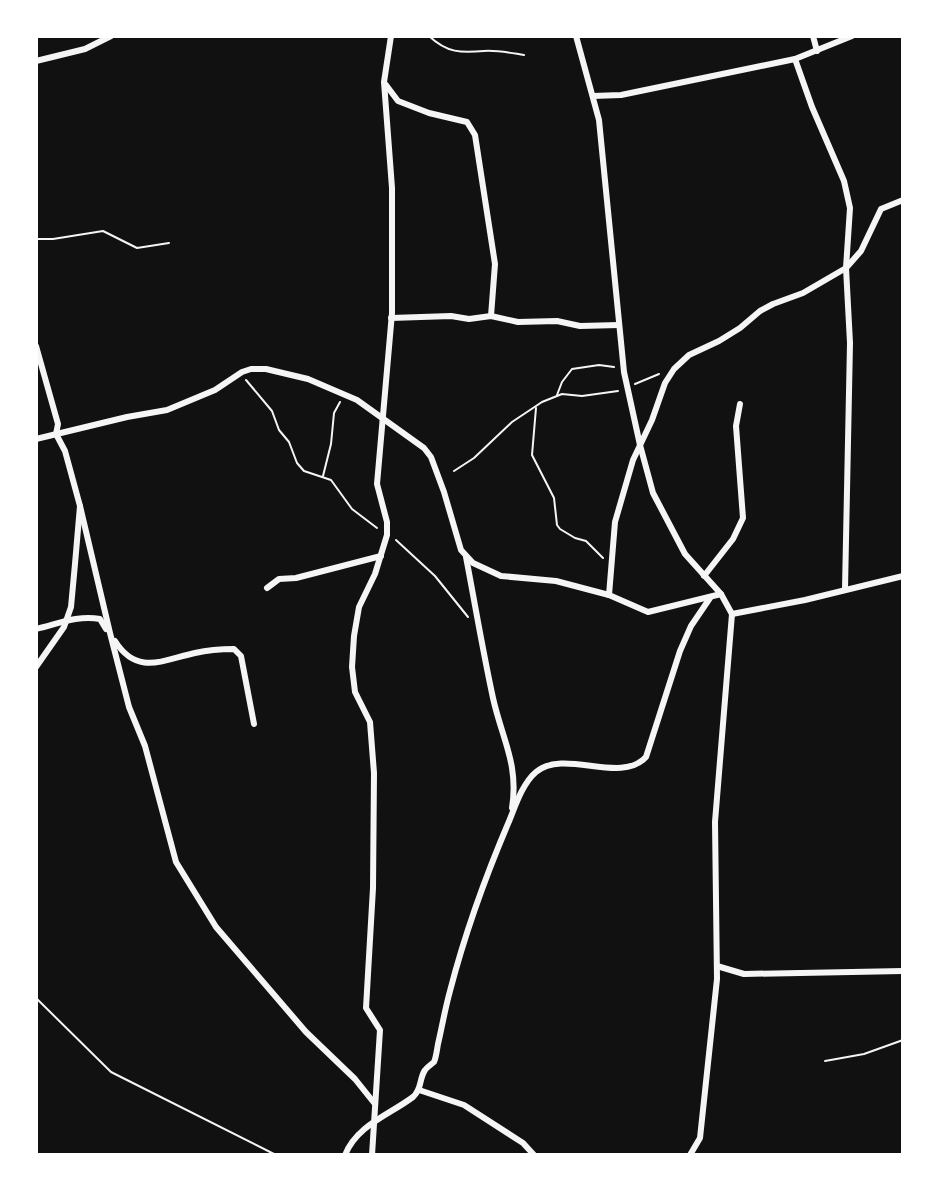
<svg xmlns="http://www.w3.org/2000/svg" width="939" height="1191" font-family="'IBM Plex Sans',sans-serif">
<style>
.lines{fill:none;stroke-linecap:round;stroke-linejoin:round}
.path{stroke:#f5f5f5;stroke-width:2}
.minor{stroke:#f5f5f5;stroke-width:6}
</style>
<rect width="100%" height="100%" fill="#111"/>
<g class="lines">
<g class="path">
<path d="M429 36C447 53 461 53 484 51 497 50 511 53 524 55"/>
<path d="M36 239H53L103 231 137 248 169 243"/>
<path d="M246 380 272 411 279 430 289 442 297 463 304 471 331 480 352 509 377 528"/>
<path d="M635 384 659 374"/>
<path d="M557 395 562 382 572 369 599 365 614 367"/>
<path d="M536 408 532 455 554 498 557 525 560 529 575 538 586 541 603 558"/>
<path d="M454 471 474 458 512 422 542 402 562 394 582 396 618 391"/>
<path d="M323 476 331 444 334 413 340 402"/>
<path d="M396 540 435 576 468 617"/>
<path d="M36 998 111 1072 276 1155"/>
<path d="M825 1061 864 1054 903 1040"/>
</g>
<g class="minor">
<path d="M576 36 599 120 624 372 640 445 653 493 685 554 721 594"/>
<path d="M813 36 817 51"/>
<path d="M795 59 812 107 844 181 850 208 846 268 850 343 845 589"/>
<path d="M36 61 85 49 111 36"/>
<path d="M386 85 398 101 429 113 467 122 475 135 495 264 491 316"/>
<path d="M593 96 621 95 795 59 852 36"/>
<path d="M391 318 451 316 469 319 491 316 518 322 557 321 580 326 619 325"/>
<path d="M36 346 58 424 56 434 65 451 80 506 75 564 71 607 64 627 36 667"/>
<path d="M36 439 127 417 167 410 215 390 242 372 251 369H266L308 379 357 400 424 448 431 457 444 492 461 550 473 563 501 576 556 581 609 595 648 612 721 594 732 614 805 600 903 576"/>
<path d="M80 506 110 633 129 707 145 746 176 862 216 927 306 1032 355 1079 375 1104"/>
<path d="M466 557C475 604 483 652 493 698 502 739 519 764 512 808"/>
<path d="M704 576 733 539 743 518 736 426 740 404"/>
<path d="M267 588 279 579 296 578 381 556"/>
<path d="M609 595 615 522 633 460 652 420 665 383 674 369 689 355 719 341 740 328 760 311 773 304 803 293 846 268 861 251 881 209 903 200"/>
<path d="M36 629C58 624 77 615 100 619L106 629"/>
<path d="M115 641C137 676 163 660 195 653 208 650 221 649 234 649L241 656 254 724"/>
<path d="M717 966 744 974 903 971"/>
<path d="M419 1090 464 1105 523 1143 534 1155"/>
<path d="M345 1155C357 1125 389 1115 413 1097 422 1089 419 1079 425 1070 425 1069 433 1063 434 1062 436 1058 437 1049 438 1044 442 1027 445 1009 450 991 465 933 486 875 510 819 516 804 523 783 536 772 565 748 620 785 646 757L680 651 691 626 710 598"/>
<path d="M372 1155 380 1030 366 1008 373 888 374 773 370 722 355 692 352 667 354 636 359 607 375 574 387 535V522L377 484 392 313V188L384 82 391 36"/>
<path d="M690 1155 700 1138 717 979 715 822 732 614"/>
</g>
</g>
<rect width="939" height="1191" fill="none" stroke="#ffffff" stroke-width="76"/>
</svg>
